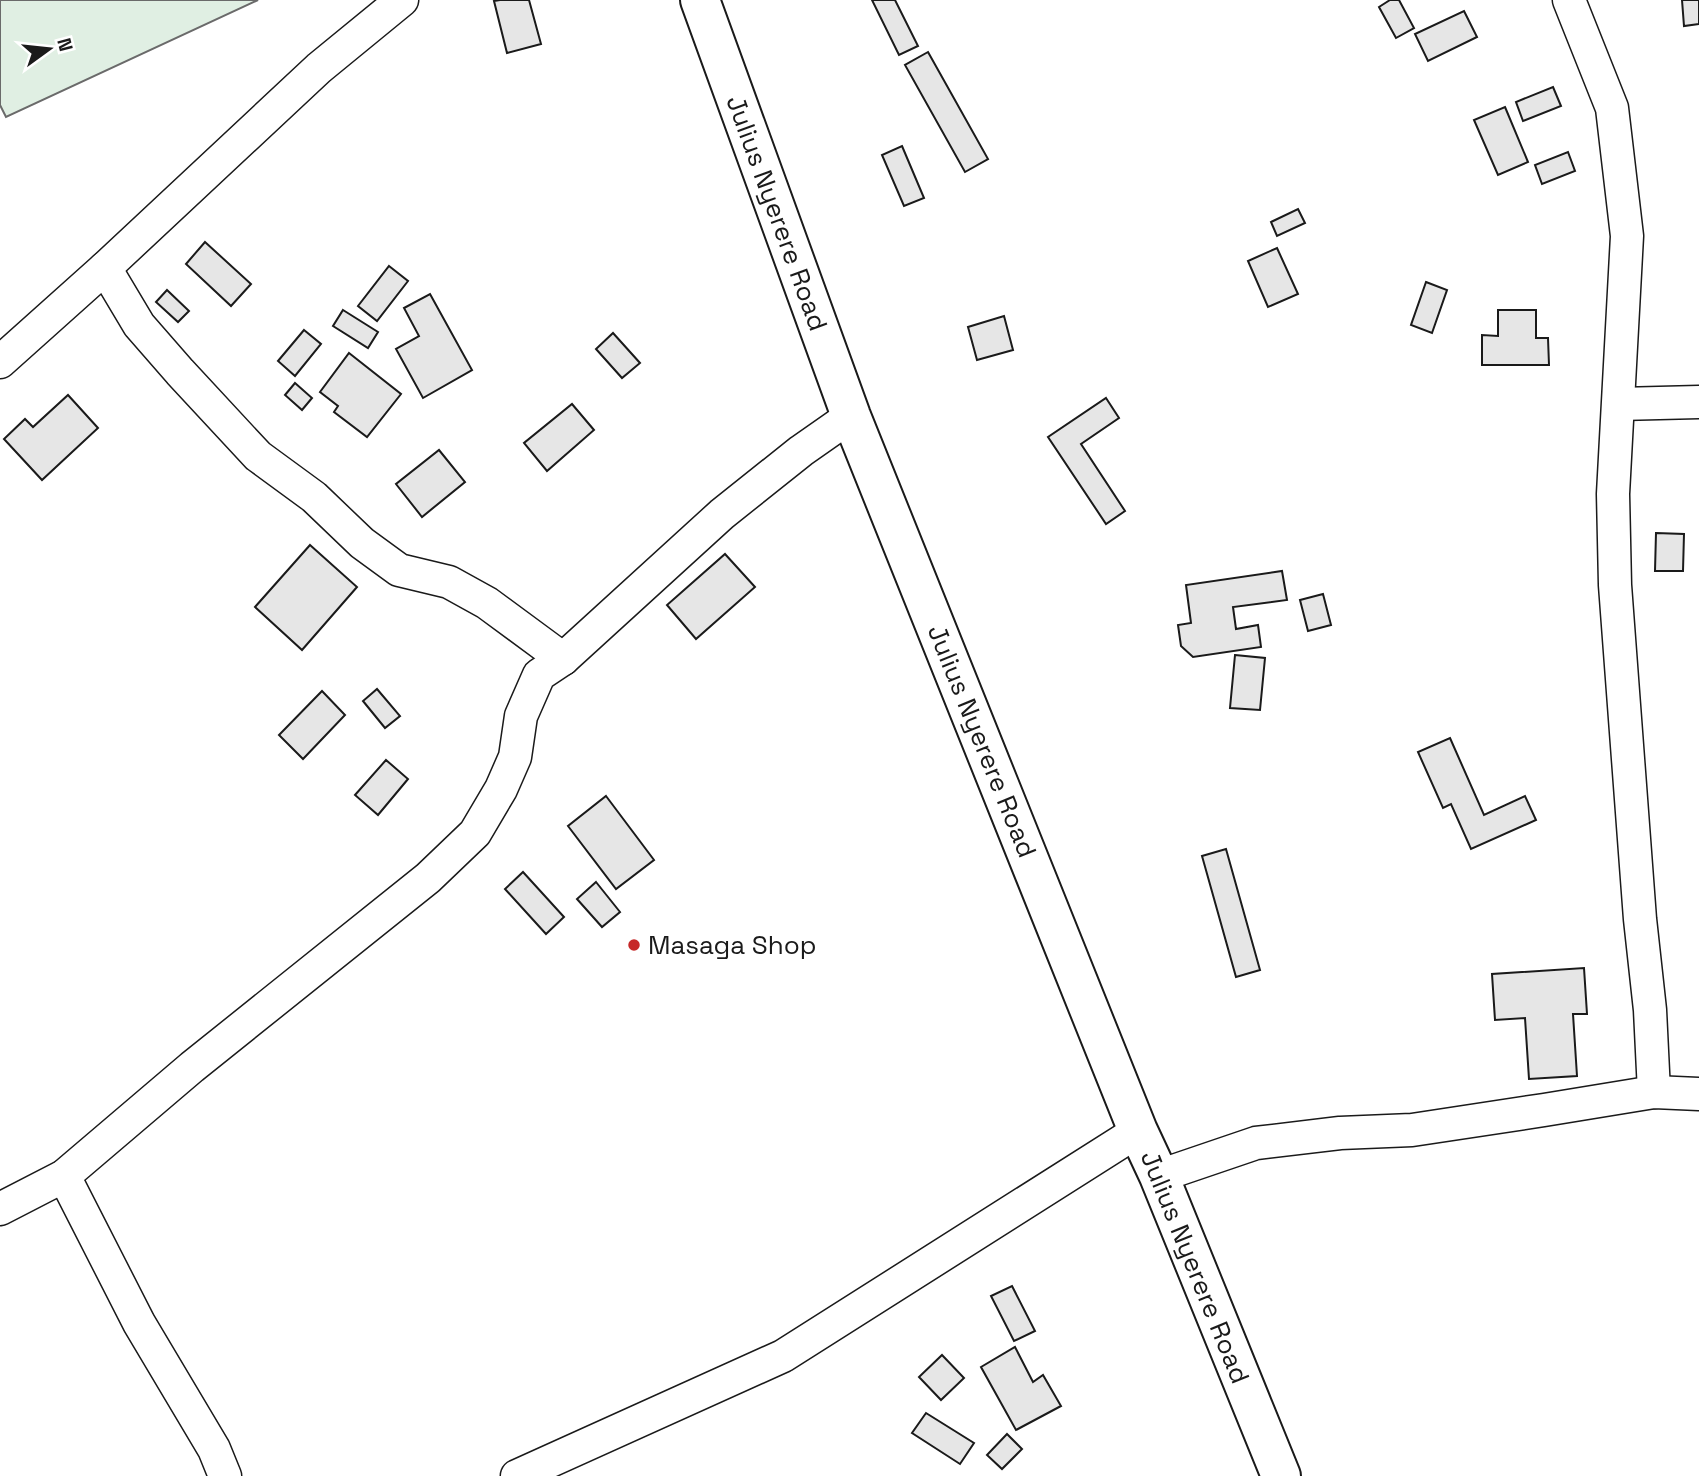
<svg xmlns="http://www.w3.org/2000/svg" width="1699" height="1476" font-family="'Space Grotesk',sans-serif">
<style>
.green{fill:#e0efe3;stroke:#6a6a6a;stroke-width:2}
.building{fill:#e6e6e6;stroke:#1a1a1a;stroke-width:2}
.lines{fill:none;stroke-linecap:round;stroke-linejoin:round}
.minor-casing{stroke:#1a1a1a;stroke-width:35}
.trunk-casing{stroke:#1a1a1a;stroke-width:42}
.minor{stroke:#fff;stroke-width:32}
.trunk{stroke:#fff;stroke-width:38}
.poi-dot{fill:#c62828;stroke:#fff;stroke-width:2.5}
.labels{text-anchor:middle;stroke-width:5;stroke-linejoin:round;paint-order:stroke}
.street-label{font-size:26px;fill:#1a1a1a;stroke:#fff}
.poi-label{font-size:26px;fill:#1a1a1a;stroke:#fff;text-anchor:start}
</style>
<rect width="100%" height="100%" fill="#fff"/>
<path class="green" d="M0 0H258L6 117 0 105Z"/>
<g class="building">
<path d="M500 0H529L541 44 507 53 494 1Z"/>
<path d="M872 0H895L918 46 899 55Z"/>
<path d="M1390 0H1399L1414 28 1396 38 1379 7Z"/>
<path d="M1682 0H1699V24L1684 26Z"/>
<path d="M1464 11 1477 37 1428 61 1415 34Z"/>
<path d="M928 52 988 159 965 172 905 65Z"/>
<path d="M1553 87 1561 106 1523 121 1516 102Z"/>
<path d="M1505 107 1528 162 1498 175 1474 120Z"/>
<path d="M902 146 924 198 904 206 882 155Z"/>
<path d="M1568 152 1575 171 1542 184 1535 165Z"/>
<path d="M1298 209 1305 223 1277 236 1271 222Z"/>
<path d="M205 242 251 284 231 306 186 264Z"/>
<path d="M1277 248 1298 294 1268 307 1248 261Z"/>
<path d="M389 266 408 281 377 321 358 306Z"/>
<path d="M1426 282 1447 290 1432 333 1411 325Z"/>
<path d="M167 290 189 311 178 322 156 302Z"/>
<path d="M430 294 472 370 423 398 396 349 419 336 404 308Z"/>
<path d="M343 310 378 332 368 348 333 326Z"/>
<path d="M1498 310H1536V338H1548L1549 365H1482V335L1498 336Z"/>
<path d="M1004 316 1013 350 977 360 968 327Z"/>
<path d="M304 330 321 344 295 376 278 361Z"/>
<path d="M613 333 640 363 622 378 596 349Z"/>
<path d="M349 353 401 394 367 437 334 412 338 406 320 392Z"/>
<path d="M295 383 312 398 302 410 285 395Z"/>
<path d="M68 395 98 428 42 480 4 439 25 419 33 427Z"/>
<path d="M1106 398 1119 418 1081 444 1125 511 1106 524 1048 437Z"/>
<path d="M572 404 594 430 547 471 524 443Z"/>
<path d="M439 450 465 482 422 517 396 484Z"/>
<path d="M1656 533 1684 534 1683 571H1655Z"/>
<path d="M310 545 357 587 302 650 255 607Z"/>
<path d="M725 554 755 587 696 639 667 605Z"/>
<path d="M1282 571 1287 600 1233 607 1236 629 1258 625 1261 647 1193 657 1181 646 1178 625 1191 623 1186 585Z"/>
<path d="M1323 594 1331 625 1308 631 1300 600Z"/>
<path d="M1235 655 1265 658 1260 710 1230 708Z"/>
<path d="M377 689 400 716 385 728 363 701Z"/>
<path d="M322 691 345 715 303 759 279 735Z"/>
<path d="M1450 738 1484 815 1525 796 1536 820 1471 849 1451 804 1443 808 1418 752Z"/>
<path d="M386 760 408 779 378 815 355 795Z"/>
<path d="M606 796 654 860 616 889 568 826Z"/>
<path d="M1226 849 1260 970 1236 977 1202 856Z"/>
<path d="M523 872 564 917 546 934 505 889Z"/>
<path d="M596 882 620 912 602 927 577 899Z"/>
<path d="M1584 968 1587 1014H1573L1577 1076 1529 1079 1525 1018 1495 1020 1492 974Z"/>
<path d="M1012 1286 1035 1331 1014 1341 991 1296Z"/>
<path d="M1015 1347 1033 1382 1043 1375 1061 1406 1016 1430 981 1367Z"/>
<path d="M942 1355 964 1378 941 1400 919 1377Z"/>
<path d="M926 1413 974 1443 960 1464 912 1433Z"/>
<path d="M1007 1434 1022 1449 1002 1469 987 1455Z"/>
</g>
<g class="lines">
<defs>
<g id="minor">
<path d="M1569 0 1612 108 1627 236 1613 494 1615 585 1640 919 1650 1010 1654 1092"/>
<path d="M105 268 139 325 180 372 258 456 314 497 362 543 399 570 449 582 487 603 563 659"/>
<path d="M0 362 105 268 319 68 402 0"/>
<path d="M1619 404 1699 402"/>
<path d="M64 1176 139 1323 214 1449 225 1476"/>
<path d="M1159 1176 1256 1143 1340 1133 1412 1130 1544 1110 1654 1092 1699 1094"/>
<path d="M0 1209 64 1176 192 1067 428 878 475 833 501 789 515 757 521 716 539 675 563 659 722 514 801 451 851 416"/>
<path d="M517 1476 783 1356 1138 1131"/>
</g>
<path id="trunk" d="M700 0 851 416 1138 1131 1159 1176 1281 1476"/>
</defs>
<use href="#minor" class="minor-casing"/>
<use href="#trunk" class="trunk-casing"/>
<use href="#minor" class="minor"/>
<use href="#trunk" class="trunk"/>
</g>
<circle class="poi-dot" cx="634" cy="945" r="7"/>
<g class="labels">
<g class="street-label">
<text transform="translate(777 213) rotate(70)" y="9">Julius Nyerere Road</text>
<text transform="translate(982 741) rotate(68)" y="9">Julius Nyerere Road</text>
<text transform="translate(1195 1267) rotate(68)" y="9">Julius Nyerere Road</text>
</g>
<g class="poi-label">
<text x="648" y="954">Masaga Shop</text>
</g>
</g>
<g transform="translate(49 49) rotate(75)" stroke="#ffffff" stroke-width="5" paint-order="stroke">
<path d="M0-5L12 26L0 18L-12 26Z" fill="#1a1a1a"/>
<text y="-10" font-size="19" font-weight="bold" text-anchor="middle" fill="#1a1a1a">N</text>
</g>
</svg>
